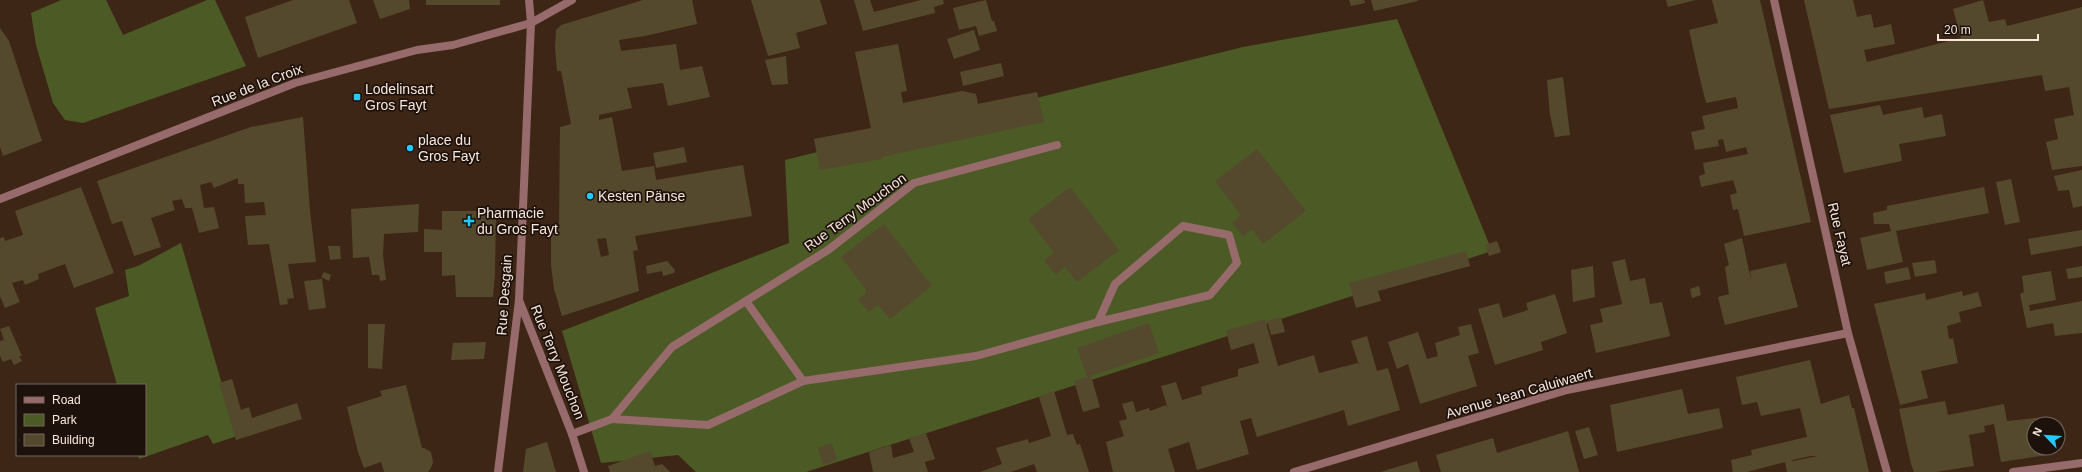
<svg xmlns="http://www.w3.org/2000/svg" width="2082" height="472" font-family="Helvetica,sans-serif">
<style>
.green{fill:#4c5a25}
.building{fill:#55492d;fill-rule:evenodd}
.lines{fill:none;stroke-linecap:round;stroke-linejoin:round}
.minor{stroke:#976a6b;stroke-width:8}
.tertiary{stroke:#976a6b;stroke-width:8}
.poi-dot{fill:#22c9fe;stroke:#1d120b;stroke-width:1.5}
.labels{text-anchor:middle;stroke-width:3.5;stroke-linejoin:round;paint-order:stroke}
.street-label{font-size:14px;fill:#f8e7dd;stroke:#1d120b}
.poi-label{font-size:14px;fill:#f8e7dd;stroke:#1d120b;text-anchor:start}
</style>
<rect width="100%" height="100%" fill="#3e2616"/>
<g class="green">
<path d="M61 0H106L123 35 207 0H215L246 66 83 123 65 120 53 103 36 45 31 13Z"/>
<path d="M1397 19 1492 251 806 472H696L678 455 601 463 562 331 789 243 785 160 1243 47Z"/>
<path d="M181 243 237 436 213 444 208 435 139 459 138 455H145V385H117L95 308 129 296 125 270 138 266Z"/>
</g>
<g class="building">
<path d="M293 0H349L357 23 258 58 245 17Z"/>
<path d="M373 0H409L410 9 380 19Z"/>
<rect x="426" y="0" width="74" height="5"/>
<path d="M643 0H692L697 24 645 36 619 40 621 51 676 44 680 70 702 66 710 97 668 106 663 83 627 88 632 108 599 115V120L612 117 622 171 654 166 656 180 743 165 752 216 635 236 638 250 633 251 639 291 562 316 554 289 551 265V231L559 229 560 127 571 124 561 71H557L555 47 556 30 561 25ZM606 238 609 255 601 257 597 239Z"/>
<path d="M751 0H820L827 24 796 33 800 48 768 56Z"/>
<path d="M854 0H870L874 12 921 0H943L944 4 934 7 935 13 863 31Z"/>
<path d="M986 0 992 21H994L997 31 979 36 976 26 959 30 953 8Z"/>
<path d="M1349 0H1364L1365 3 1351 6Z"/>
<path d="M1371 0H1418V1L1374 11Z"/>
<path d="M1666 0H1696L1668 7Z"/>
<path d="M1712 0H1760L1811 222 1744 236 1738 209 1733 210 1730 195 1737 193 1733 180 1701 187 1699 176 1705 174 1703 163 1748 154 1746 147 1726 152 1723 139 1718 140 1719 146 1695 150 1691 132 1705 129 1702 116 1738 108 1736 97 1706 103 1700 79 1689 30 1718 23Z"/>
<path d="M1804 0H1853L1857 17 1871 14 1874 28 1891 24 1895 44 1864 50 1867 62 1961 38 1953 9 1983 0 1989 22 2005 19 2007 26 2082 7V166L2052 170 2046 142 2058 139 2054 119 2074 115 2069 87 2045 91 2042 75 1829 109Z"/>
<path d="M0 28 9 41 42 141 3 156 0 147Z"/>
<path d="M974 30 980 50 954 59 947 39Z"/>
<path d="M898 44 907 91 901 92 903 103 962 91 976 94 978 104 1037 92 1044 122 882 157V159L820 170 814 139 871 128 855 52Z"/>
<path d="M786 56 788 84 772 85 765 60Z"/>
<path d="M1001 63 1004 76 963 86 960 72Z"/>
<path d="M1563 77 1570 135 1555 137 1550 115 1547 80Z"/>
<path d="M1880 105 1883 115 1922 107 1924 118 1942 114 1946 136 1899 144 1902 161 1844 173 1830 115Z"/>
<path d="M303 117 310 211 316 262 288 264 294 298 287 299 288 304 280 305 269 244 248 245 245 216 266 215 264 202 245 203 244 184H238V178L214 188 211 182 200 185 204 208 214 207 219 228 199 233 192 208H185L182 199 172 201 175 210 151 218 161 247 134 256 122 221 112 224 97 181 251 127Z"/>
<path d="M684 147 687 162 656 168 653 153Z"/>
<path d="M1257 149 1306 211 1263 244 1252 229 1243 236 1232 223 1241 215 1215 181Z"/>
<path d="M2082 170V206L2073 208 2069 190 2058 191 2054 176Z"/>
<path d="M2011 179 2020 222 2005 225 1996 182Z"/>
<path d="M81 187 114 273 74 288 65 264 38 274 39 279 25 285 23 280 12 283 20 302 5 308 0 296V238L4 237 5 241 23 235 15 211Z"/>
<path d="M1070 187 1119 250 1077 282 1065 267 1056 275 1044 261 1054 253 1028 219Z"/>
<path d="M1984 187 1989 213 1896 231 1903 262 1867 270 1860 238 1891 231 1889 224H1874L1873 213 1887 210V206Z"/>
<path d="M419 204 418 232 384 234 383 255 386 280 380 281 379 275H372L369 257 353 258 351 209Z"/>
<path d="M442 211H496L495 275 493 297H456L455 275 442 276V252H424V229L442 230Z"/>
<path d="M884 224 932 286 890 319 878 305 869 312 858 300 867 291 841 257Z"/>
<path d="M2082 230V246L2031 255 2028 239Z"/>
<path d="M1742 238 1751 280 1750 271 1786 263 1798 307 1725 325 1718 297 1729 294 1725 267 1729 265 1724 244Z"/>
<path d="M1497 241 1501 252 1489 256 1485 245Z"/>
<path d="M328 246H340L341 259 330 260Z"/>
<path d="M1466 251 1470 266 1378 291 1381 301 1356 308 1349 283Z"/>
<path d="M1625 259 1630 281 1645 278 1650 304 1662 302 1670 336 1596 353 1590 325 1603 322 1600 309 1622 304 1612 262Z"/>
<path d="M1935 260 1937 273 1915 277 1912 263Z"/>
<path d="M667 261 675 270 674 273 663 276 662 271 647 274 646 266Z"/>
<path d="M1593 266 1595 297 1573 302 1571 270Z"/>
<path d="M2082 266V277L2068 279 2066 269Z"/>
<path d="M1908 267 1911 279 1886 284 1884 272Z"/>
<path d="M2051 271 2056 300 2029 305 2030 311 2082 301V333L2055 336 2053 323 2027 328 2020 294 2024 292 2022 276Z"/>
<path d="M324 272 331 275 329 281 321 277Z"/>
<path d="M322 279 326 308 309 310 304 281Z"/>
<path d="M1699 286 1701 295 1692 298 1690 289Z"/>
<path d="M1962 291 1963 296 1978 292 1982 306 1959 312 1961 322 1947 326 1949 339 1953 338 1958 363 1921 371 1928 398 1900 405 1874 304 1925 293 1926 300Z"/>
<path d="M1555 294 1567 333 1541 342 1543 350 1495 365 1478 309 1499 303 1503 318 1528 310 1526 303Z"/>
<path d="M1281 317 1285 332 1271 335 1267 321Z"/>
<path d="M1265 319 1278 366 1314 355 1319 373 1358 363 1361 371 1351 341 1367 336 1377 371 1388 368 1400 410 1348 426 1344 410 1257 437 1251 418 1240 421 1249 454 1197 470 1189 442 1168 449 1175 472H1113L1106 442 1124 436 1119 421 1127 419 1122 404 1133 401 1136 412 1149 408 1150 411 1166 405 1168 409 1161 386 1176 382 1182 400 1202 394 1201 387 1238 376V369L1259 363 1254 343 1231 350 1226 331Z"/>
<path d="M1149 323 1159 353 1091 376 1100 407 1083 412 1074 381 1087 377 1077 348Z"/>
<path d="M368 324H385L382 369 368 368Z"/>
<path d="M1471 324 1479 353 1468 356 1477 386 1420 404 1408 364 1397 369 1388 342 1418 332 1427 359 1438 356 1435 343 1460 335 1458 327Z"/>
<path d="M9 326 22 356H19L22 361 14 365 11 359 3 362 0 356V341L4 340 0 329Z"/>
<path d="M486 342 484 359 451 360 453 343Z"/>
<path d="M1810 360 1821 404 1849 395 1852 408H1854L1869 472H1787L1785 462 1747 472H1733L1731 460 1752 455 1751 450 1807 437 1800 408 1761 416 1757 402 1742 405 1736 377ZM1811 456H1818L1793 461 1792 460Z"/>
<path d="M232 379 241 410 249 407 252 418 297 403 302 419 236 440 219 383Z"/>
<path d="M406 385 422 448H424L431 452 433 462 431 468 428 472H384L381 462 364 468 358 452 347 407 382 396 380 391Z"/>
<path d="M1682 389 1688 414 1719 408 1723 428 1617 452 1610 405Z"/>
<path d="M1054 391 1067 435 1073 434 1077 445 1080 444 1089 472H1037L1034 464 1011 472H980L1002 464 996 448 1028 439 1029 443 1051 436 1039 397Z"/>
<path d="M1945 401 1948 415 2004 404 2007 421 2045 417 2047 424H2034V448H2053L2054 454 2001 462 1994 424 1984 426 1985 432 1969 435 1974 466 1936 472H1914L1911 464 1899 409Z"/>
<path d="M1589 427 1598 455 1584 459 1575 431Z"/>
<path d="M1568 431 1579 472H1441L1436 455 1493 438 1497 453Z"/>
<path d="M926 433 935 459 925 462 928 472H873L869 452 891 445 893 458 914 452 909 438Z"/>
<path d="M547 442 556 472H523L526 449Z"/>
<path d="M832 443 837 460 823 465 818 448Z"/>
<path d="M650 451 655 466 662 464 670 472H610L608 466Z"/>
<path d="M1417 461 1420 472H1381L1390 469Z"/>
</g>
<g class="lines">
<g class="minor">
<path d="M529 0 531 23 572 0"/>
<path d="M1774 0 1848 333 1887 472"/>
<path d="M519 300 572 434 584 472"/>
<path d="M746 301 803 381"/>
<path d="M612 419 708 425 803 381 976 356 1098 322 1210 295 1237 263 1229 235 1183 226 1115 284 1098 322"/>
<path d="M572 434 612 419 672 347 828 250 914 183 1057 145"/>
<path d="M1294 472 1567 390 1848 333"/>
<path d="M2013 472 2082 463"/>
</g>
<path class="tertiary" d="M0 199 295 83 417 50 453 45 531 23 519 300 498 472"/>
</g>
<g class="poi-dot">
<rect x="353" y="93" width="8" height="8" rx="2"/>
<circle cx="410" cy="148" r="4"/>
<circle cx="590" cy="196" r="4"/>
<path d="M467 215h4v4h4v4h-4v4h-4v-4h-4v-4h4z"/>
</g>
<g class="labels">
<g class="street-label">
<text transform="translate(257 85) rotate(-21)" y="5">Rue de la Croix</text>
<text transform="translate(855 212) rotate(-36)" y="5">Rue Terry Mouchon</text>
<text transform="translate(1840 234) rotate(77)" y="5">Rue Fayat</text>
<text transform="translate(504 295) rotate(-86)" y="5">Rue Desgain</text>
<text transform="translate(558 362) rotate(68)" y="5">Rue Terry Mouchon</text>
<text transform="translate(1519 393) rotate(-16)" y="5">Avenue Jean Caluiwaert</text>
</g>
<g class="poi-label">
<text x="365" y="94">Lodelinsart<tspan x="365" dy="16">Gros Fayt</tspan></text>
<text x="418" y="145">place du<tspan x="418" dy="16">Gros Fayt</tspan></text>
<text x="598" y="201">Kesten Pänse</text>
<text x="477" y="218">Pharmacie<tspan x="477" dy="16">du Gros Fayt</tspan></text>
</g>
</g>
<rect x="16" y="384" width="130" height="72" fill="#1d120b" stroke="#75675f"/>
<rect x="24" y="397" width="20" height="6" fill="#976a6b" stroke="#75675f"/>
<text x="52" y="404" font-size="12" fill="#f8e7dd">Road</text>
<rect x="24" y="414" width="20" height="12" fill="#4c5a25" stroke="#75675f"/>
<text x="52" y="424" font-size="12" fill="#f8e7dd">Park</text>
<rect x="24" y="434" width="20" height="12" fill="#55492d" stroke="#75675f"/>
<text x="52" y="444" font-size="12" fill="#f8e7dd">Building</text>
<g transform="translate(2046 436) rotate(295)"><circle r="19" fill="#1d120b" stroke="#75675f"/>
<path d="M0-3L7 15L0 10L-7 15Z" fill="#22c9fe"/>
<text y="-6" font-size="11" font-weight="bold" text-anchor="middle" fill="#f8e7dd">N</text>
</g>
<path d="M1938 34v6h100v-6" fill="none" stroke="#f8e7dd" stroke-width="2"/>
<text x="1944" y="34" font-size="12" fill="#f8e7dd" stroke="#1d120b" stroke-width="3" paint-order="stroke">20 m</text>
</svg>
